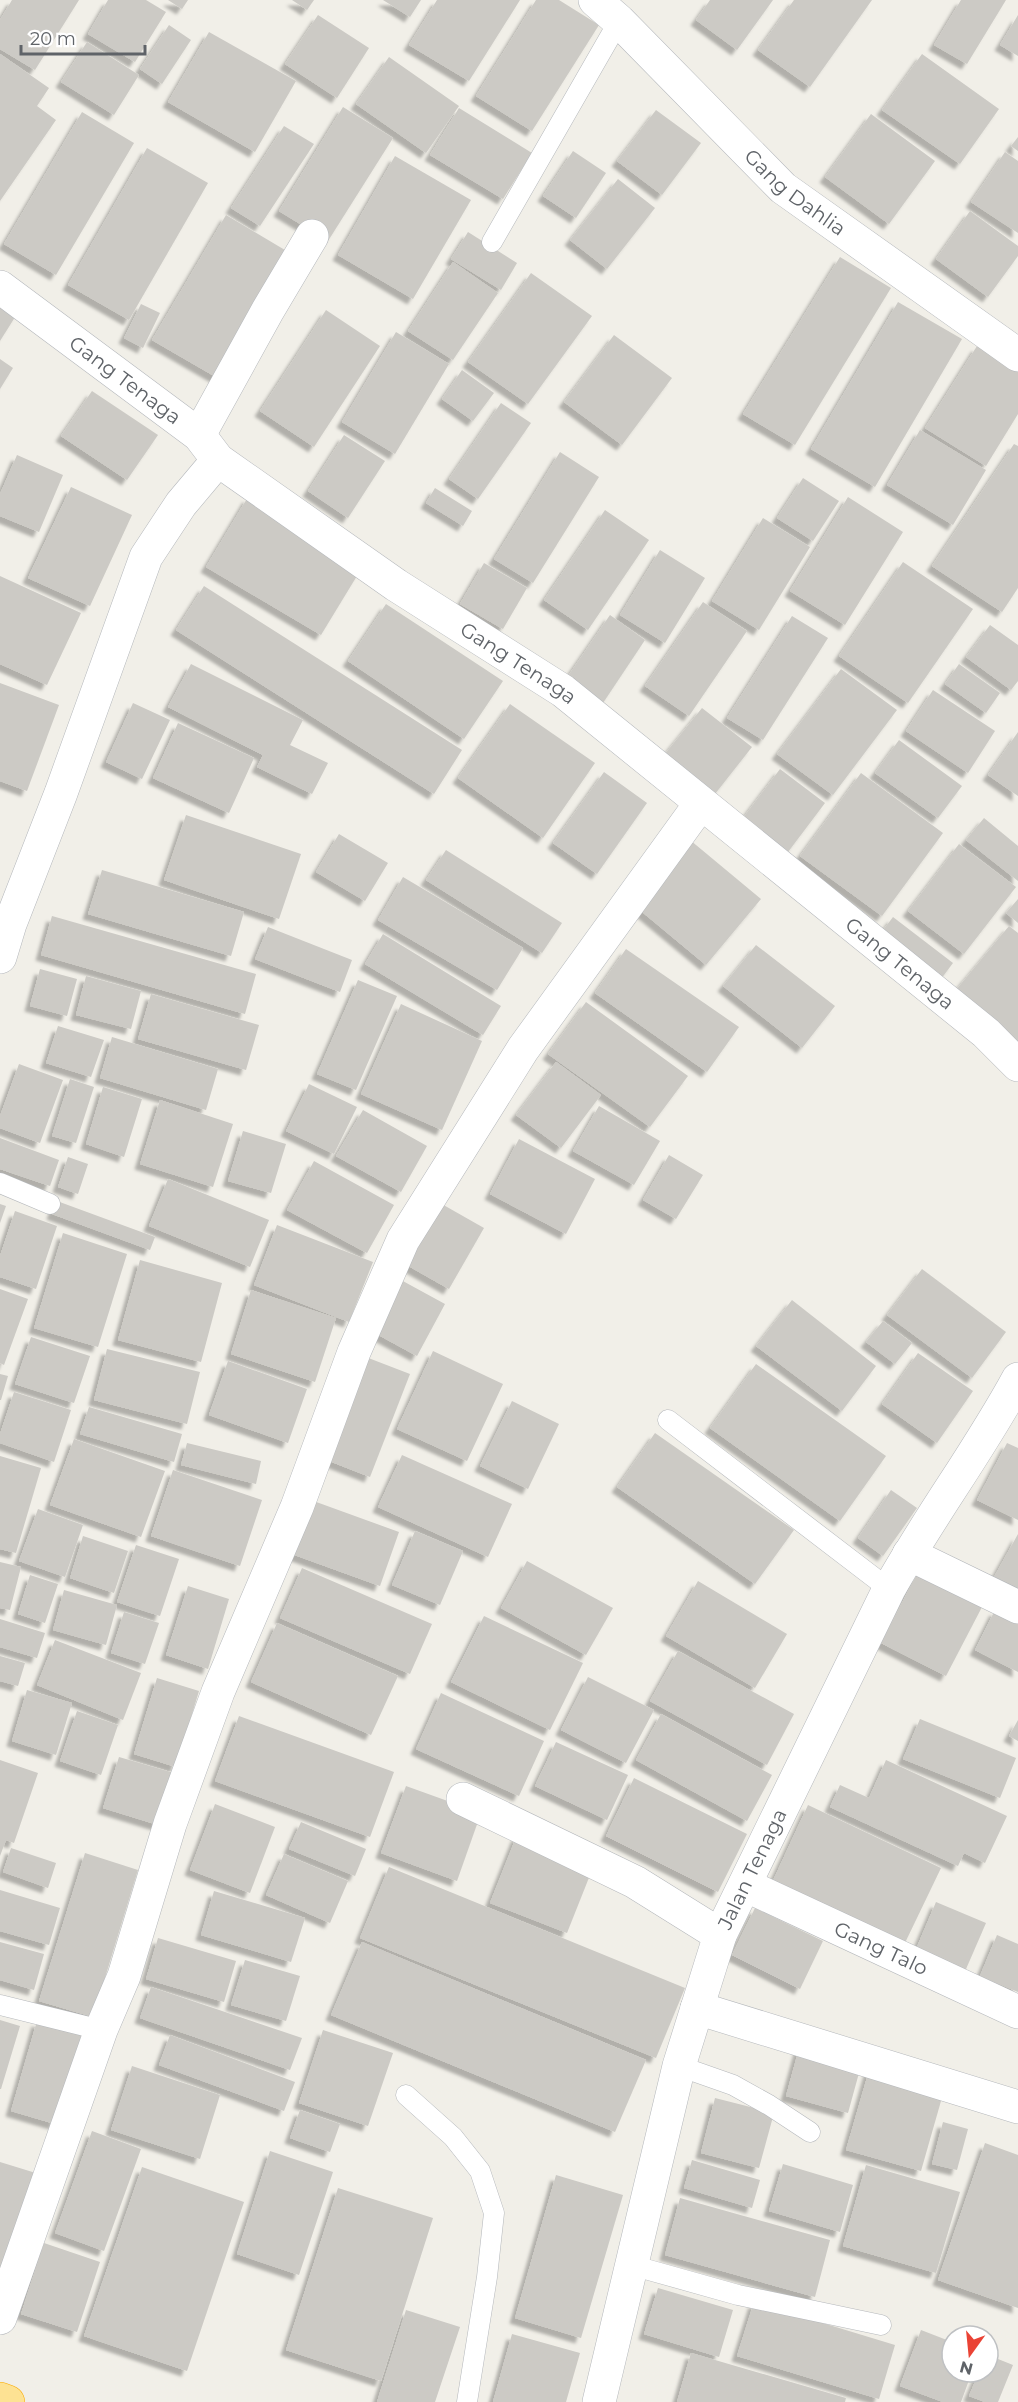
<svg xmlns="http://www.w3.org/2000/svg" width="1018" height="2402" font-family="Montserrat,sans-serif">
<style>
.building{fill:#cccac5;filter:url(#shadow)}
.lines{fill:none;stroke-linecap:round;stroke-linejoin:round}
.lane-casing{stroke:#b5b8bc;stroke-width:21}
.street-casing{stroke:#b5b8bc;stroke-width:34}
.highway-casing{stroke:#f9ab00;stroke-width:34}
.lane{stroke:#fff;stroke-width:20}
.street{stroke:#fff;stroke-width:33}
.highway{stroke:#fde293;stroke-width:33}
.labels{text-anchor:middle;stroke-width:5;stroke-linejoin:round;paint-order:stroke}
.street-label{font-size:20px;fill:#5f6368;stroke:#fff}
</style>
<defs>
<filter id="shadow"><feDropShadow dx="-5.5" dy="5.5" stdDeviation="1.5" flood-color="#0004"/></filter>
</defs>
<rect width="100%" height="100%" fill="#f1efe8"/>
<g class="building">
<path d="M12 0H79L35 70 0 49V20Z"/>
<path d="M108 0H146L166 12 135 62 88 34Z"/>
<path d="M168 0H188L182 9Z"/>
<path d="M292 0H314L307 10Z"/>
<path d="M383 0H421L410 17Z"/>
<path d="M437 0H520L469 81 409 45Z"/>
<path d="M536 0H559L599 25 532 131 476 96Z"/>
<path d="M710 0H773L737 50 696 20Z"/>
<path d="M794 0H872L810 87 758 50Z"/>
<path d="M961 0H1006L967 64 934 45Z"/>
<path d="M318 15 369 48 337 98 285 64Z"/>
<path d="M1018 15V56L1000 45Z"/>
<path d="M169 25 191 40 162 84 140 69Z"/>
<path d="M209 32 296 81 255 152 168 102Z"/>
<path d="M87 42 139 75 114 115 61 82Z"/>
<path d="M0 54 49 88 37 106 56 120 0 201Z"/>
<path d="M922 54 999 109 960 164 882 110Z"/>
<path d="M389 57 459 106 426 153 356 104Z"/>
<path d="M343 107 393 138 328 241 279 211Z"/>
<path d="M459 108 532 153 503 199 430 155Z"/>
<path d="M656 110 701 143 662 195 617 161Z"/>
<path d="M82 112 134 143 56 275 4 244Z"/>
<path d="M871 114 935 161 889 224 825 177Z"/>
<path d="M284 126 314 144 260 226 231 208Z"/>
<path d="M1018 137V151L1011 146Z"/>
<path d="M147 148 208 183 129 320 68 285Z"/>
<path d="M573 151 606 173 576 218 543 196Z"/>
<path d="M1005 152 1018 161V233L971 202Z"/>
<path d="M395 156 471 200 413 299 338 255Z"/>
<path d="M618 179 655 208 607 269 570 240Z"/>
<path d="M970 211 1018 246V256L988 297 936 259Z"/>
<path d="M226 215 295 256 221 380 152 340Z"/>
<path d="M468 232 517 263 501 290 451 259Z"/>
<path d="M840 257 891 288 795 445 743 414Z"/>
<path d="M453 262 498 293 453 360 408 331Z"/>
<path d="M531 273 592 316 528 404 468 362Z"/>
<path d="M0 292 22 306 0 341Z"/>
<path d="M898 302 962 339 875 487 811 449Z"/>
<path d="M141 304 160 313 143 348 124 338Z"/>
<path d="M326 310 380 346 314 447 260 411Z"/>
<path d="M396 332 449 364 395 454 342 422Z"/>
<path d="M614 335 672 378 622 445 564 402Z"/>
<path d="M977 346 1018 372V414L986 466 925 428Z"/>
<path d="M0 359 13 368 0 389Z"/>
<path d="M462 370 494 393 473 421 442 399Z"/>
<path d="M92 391 158 435 127 480 61 436Z"/>
<path d="M501 403 531 423 478 499 449 479Z"/>
<path d="M920 430 986 470 953 525 887 485Z"/>
<path d="M344 435 385 461 348 518 308 491Z"/>
<path d="M1014 444 1018 446V588L1002 612 932 566Z"/>
<path d="M560 452 599 477 533 583 494 559Z"/>
<path d="M17 455 63 475 39 532 0 516V494Z"/>
<path d="M803 478 839 501 813 541 777 518Z"/>
<path d="M71 487 132 515 90 606 28 578Z"/>
<path d="M435 488 472 511 463 526 426 503Z"/>
<path d="M248 497 363 566 321 635 206 567Z"/>
<path d="M848 497 903 532 845 625 790 591Z"/>
<path d="M605 510 649 540 588 630 544 600Z"/>
<path d="M763 518 810 547 759 630 712 601Z"/>
<path d="M660 550 705 578 665 643 620 615Z"/>
<path d="M903 562 973 609 908 703 839 656Z"/>
<path d="M484 563 527 588 503 629 460 604Z"/>
<path d="M0 576 81 613 47 685 0 664Z"/>
<path d="M204 586 462 750 434 794 176 630Z"/>
<path d="M703 602 747 631 689 716 645 686Z"/>
<path d="M386 604 503 681 464 739 348 661Z"/>
<path d="M610 615 645 640 601 706 564 682Z"/>
<path d="M792 616 828 638 763 740 727 718Z"/>
<path d="M990 625 1018 645V681L1011 690 966 657Z"/>
<path d="M191 664 303 720 290 745 328 763 312 794 257 767 263 755 168 707Z"/>
<path d="M959 664 1000 693 986 713 945 684Z"/>
<path d="M841 669 897 710 833 795 777 754Z"/>
<path d="M0 683 59 705 27 791 0 781Z"/>
<path d="M933 690 995 731 968 773 906 731Z"/>
<path d="M133 703 170 720 142 779 106 762Z"/>
<path d="M510 704 595 763 543 838 458 778Z"/>
<path d="M702 708 752 747 715 794 665 754Z"/>
<path d="M178 723 254 758 229 813 153 778Z"/>
<path d="M1018 732V796L988 775Z"/>
<path d="M899 740 962 786 938 818 875 773Z"/>
<path d="M780 769 825 803 785 856 740 822Z"/>
<path d="M604 772 647 803 597 874 553 843Z"/>
<path d="M861 773 943 833 882 916 800 856Z"/>
<path d="M186 815 301 854 279 919 164 880Z"/>
<path d="M984 818 1018 846V881L966 840Z"/>
<path d="M339 834 388 863 365 901 316 872Z"/>
<path d="M690 840 761 899 706 965 635 906Z"/>
<path d="M959 844 1016 887 964 954 908 911Z"/>
<path d="M446 850 562 923 542 953 426 880Z"/>
<path d="M102 870 244 912 231 956 88 914Z"/>
<path d="M403 877 523 948 497 990 378 920Z"/>
<path d="M1018 899V923L1006 913Z"/>
<path d="M52 916 256 974 245 1014 41 955Z"/>
<path d="M893 917 953 963 941 979 881 933Z"/>
<path d="M1009 926 1018 933V1042L956 990Z"/>
<path d="M268 927 352 960 340 992 255 959Z"/>
<path d="M383 934 501 1006 483 1035 365 964Z"/>
<path d="M756 945 835 1006 802 1048 723 986Z"/>
<path d="M626 949 739 1027 707 1072 595 993Z"/>
<path d="M40 969 77 979 67 1016 30 1006Z"/>
<path d="M86 976 141 991 131 1029 76 1015Z"/>
<path d="M358 980 397 996 356 1090 317 1074Z"/>
<path d="M151 994 259 1025 246 1070 138 1039Z"/>
<path d="M586 1002 688 1076 650 1127 548 1054Z"/>
<path d="M401 1004 482 1041 442 1130 361 1094Z"/>
<path d="M58 1026 104 1040 91 1077 46 1063Z"/>
<path d="M112 1037 218 1069 206 1110 100 1078Z"/>
<path d="M556 1062 601 1095 561 1148 516 1115Z"/>
<path d="M19 1064 63 1080 40 1143 0 1128V1116Z"/>
<path d="M70 1079 94 1087 76 1143 52 1136Z"/>
<path d="M309 1084 357 1107 334 1154 286 1131Z"/>
<path d="M103 1087 142 1099 124 1157 86 1144Z"/>
<path d="M160 1100 233 1124 213 1187 140 1164Z"/>
<path d="M599 1106 660 1141 634 1185 573 1151Z"/>
<path d="M363 1110 427 1146 401 1192 336 1156Z"/>
<path d="M243 1131 286 1144 271 1193 228 1181Z"/>
<path d="M0 1138 59 1160 50 1186 0 1169Z"/>
<path d="M519 1139 595 1179 566 1234 490 1194Z"/>
<path d="M669 1155 703 1175 676 1219 643 1200Z"/>
<path d="M68 1157 88 1164 78 1194 58 1187Z"/>
<path d="M314 1161 394 1205 367 1253 287 1210Z"/>
<path d="M168 1179 269 1220 250 1267 149 1226Z"/>
<path d="M57 1201 155 1237 150 1250 52 1214Z"/>
<path d="M440 1203 484 1228 449 1289 405 1264Z"/>
<path d="M0 1204 6 1206 0 1223Z"/>
<path d="M15 1211 57 1226 36 1289 0 1277V1256Z"/>
<path d="M277 1225 373 1262 349 1322 254 1285Z"/>
<path d="M63 1233 127 1254 98 1347 34 1328Z"/>
<path d="M140 1260 222 1283 201 1362 118 1340Z"/>
<path d="M922 1269 1006 1332 972 1378 887 1315Z"/>
<path d="M401 1280 445 1304 417 1356 373 1332Z"/>
<path d="M0 1289 28 1299 4 1365 0 1363Z"/>
<path d="M251 1290 336 1318 315 1382 231 1354Z"/>
<path d="M792 1300 876 1366 842 1411 756 1346Z"/>
<path d="M883 1321 912 1343 895 1364 866 1342Z"/>
<path d="M31 1337 90 1356 74 1403 15 1384Z"/>
<path d="M107 1349 200 1372 187 1424 94 1400Z"/>
<path d="M433 1351 503 1384 467 1461 397 1429Z"/>
<path d="M918 1353 973 1391 937 1443 882 1404Z"/>
<path d="M358 1354 410 1374 370 1477 319 1457Z"/>
<path d="M228 1361 307 1389 288 1443 209 1415Z"/>
<path d="M756 1364 886 1456 840 1521 710 1428Z"/>
<path d="M0 1374 8 1376 1 1400H0Z"/>
<path d="M14 1392 71 1410 54 1462 0 1443V1434Z"/>
<path d="M512 1401 559 1424 528 1489 480 1466Z"/>
<path d="M89 1407 182 1434 174 1462 80 1434Z"/>
<path d="M655 1433 794 1530 755 1584 617 1487Z"/>
<path d="M74 1439 165 1471 141 1537 50 1505Z"/>
<path d="M187 1443 261 1461 256 1484 181 1465Z"/>
<path d="M1007 1443 1018 1448V1520L977 1500Z"/>
<path d="M402 1455 512 1504 488 1557 378 1507Z"/>
<path d="M0 1456 41 1468 16 1553 0 1549Z"/>
<path d="M173 1470 262 1500 240 1566 151 1536Z"/>
<path d="M891 1490 917 1508 883 1556 858 1538Z"/>
<path d="M308 1499 399 1532 380 1586 289 1553Z"/>
<path d="M38 1509 83 1525 65 1577 19 1561Z"/>
<path d="M415 1531 463 1551 440 1605 392 1585Z"/>
<path d="M1018 1534V1592L993 1579Z"/>
<path d="M83 1536 128 1551 114 1593 70 1578Z"/>
<path d="M136 1545 179 1559 160 1616 117 1602Z"/>
<path d="M527 1561 613 1608 586 1655 501 1608Z"/>
<path d="M0 1562 21 1567 10 1610 0 1608Z"/>
<path d="M302 1568 432 1624 410 1674 280 1618Z"/>
<path d="M917 1574 982 1607 946 1676 881 1643Z"/>
<path d="M30 1575 58 1584 45 1623 18 1614Z"/>
<path d="M698 1581 787 1634 755 1688 666 1636Z"/>
<path d="M188 1586 229 1599 208 1669 166 1655Z"/>
<path d="M64 1590 117 1605 106 1645 53 1630Z"/>
<path d="M995 1610 1018 1622V1672L975 1650Z"/>
<path d="M124 1612 159 1623 145 1664 111 1653Z"/>
<path d="M484 1616 583 1663 550 1730 451 1682Z"/>
<path d="M0 1619 45 1633 37 1658 0 1647Z"/>
<path d="M277 1623 398 1676 371 1735 251 1682Z"/>
<path d="M55 1640 141 1673 123 1720 37 1685Z"/>
<path d="M678 1651 794 1714 767 1765 650 1701Z"/>
<path d="M0 1656 25 1663 18 1686 0 1681Z"/>
<path d="M588 1677 654 1710 626 1763 561 1730Z"/>
<path d="M157 1678 199 1691 176 1767 134 1754Z"/>
<path d="M27 1690 72 1703 56 1755 12 1741Z"/>
<path d="M441 1693 544 1741 519 1796 416 1749Z"/>
<path d="M77 1711 118 1725 101 1775 60 1761Z"/>
<path d="M661 1714 772 1775 747 1821 636 1760Z"/>
<path d="M239 1716 394 1772 370 1837 215 1781Z"/>
<path d="M920 1719 1016 1758 1000 1798 903 1759Z"/>
<path d="M1018 1720V1741L1009 1736Z"/>
<path d="M556 1742 628 1775 607 1820 535 1786Z"/>
<path d="M119 1757 174 1773 158 1825 103 1808Z"/>
<path d="M0 1760 38 1773 14 1843 6 1840 0 1856Z"/>
<path d="M886 1760 1007 1816 985 1863 964 1853 958 1866 830 1807 840 1785 869 1798Z"/>
<path d="M634 1778 747 1834 718 1892 606 1836Z"/>
<path d="M406 1786 481 1813 457 1881 381 1853Z"/>
<path d="M215 1804 275 1827 250 1893 190 1870Z"/>
<path d="M808 1805 941 1868 903 1947 771 1885Z"/>
<path d="M301 1822 366 1849 355 1876 289 1849Z"/>
<path d="M517 1835 594 1865 567 1933 490 1903Z"/>
<path d="M11 1848 56 1863 48 1888 3 1872Z"/>
<path d="M85 1853 138 1870 93 2017 39 2001Z"/>
<path d="M284 1854 348 1881 330 1923 266 1895Z"/>
<path d="M389 1867 685 1988 656 2058 360 1938Z"/>
<path d="M0 1890 60 1908 49 1945 0 1931Z"/>
<path d="M214 1891 305 1918 291 1962 201 1935Z"/>
<path d="M936 1902 986 1923 963 1976 914 1954Z"/>
<path d="M755 1908 823 1941 800 1989 732 1955Z"/>
<path d="M997 1935 1018 1944V1992L980 1976Z"/>
<path d="M158 1938 236 1961 224 2002 146 1979Z"/>
<path d="M0 1942 44 1954 34 1990 0 1980Z"/>
<path d="M362 1942 646 2060 615 2132 331 2015Z"/>
<path d="M245 1960 300 1976 286 2021 231 2005Z"/>
<path d="M151 1987 302 2038 290 2070 140 2018Z"/>
<path d="M0 2020 20 2026 1 2089H0Z"/>
<path d="M37 2021 82 2035 55 2124 11 2111Z"/>
<path d="M323 2030 393 2053 368 2126 299 2103Z"/>
<path d="M170 2035 295 2082 284 2111 159 2065Z"/>
<path d="M800 2045 862 2062 848 2113 786 2096Z"/>
<path d="M132 2066 220 2095 200 2159 111 2130Z"/>
<path d="M870 2067 945 2087 921 2171 846 2150Z"/>
<path d="M715 2098 774 2113 759 2168 701 2153Z"/>
<path d="M300 2110 340 2124 330 2152 290 2138Z"/>
<path d="M943 2122 968 2129 957 2170 932 2164Z"/>
<path d="M92 2131 141 2149 104 2251 55 2233Z"/>
<path d="M985 2143 1018 2155V2308L938 2280Z"/>
<path d="M270 2151 333 2172 299 2275 237 2254Z"/>
<path d="M692 2160 760 2180 752 2208 684 2188Z"/>
<path d="M0 2162 39 2174 0 2298Z"/>
<path d="M783 2164 853 2185 840 2232 769 2211Z"/>
<path d="M866 2165 960 2192 936 2273 843 2246Z"/>
<path d="M142 2167 244 2202 187 2371 84 2336Z"/>
<path d="M556 2175 623 2195 581 2338 515 2318Z"/>
<path d="M338 2188 433 2218 381 2381 286 2350Z"/>
<path d="M680 2198 830 2240 815 2297 665 2255Z"/>
<path d="M44 2243 100 2262 77 2332 21 2314Z"/>
<path d="M658 2288 733 2310 719 2357 644 2334Z"/>
<path d="M754 2302 895 2345 879 2399 737 2356Z"/>
<path d="M406 2310 460 2327 435 2402H377Z"/>
<path d="M921 2330 952 2342V2372H972L961 2402H943L900 2386Z"/>
<path d="M512 2334 580 2353 566 2402H493Z"/>
<path d="M691 2353 846 2398 845 2402H677Z"/>
<path d="M988 2355 1013 2365 998 2402H985L969 2396 979 2372H988Z"/>
</g>
<g class="lines">
<defs>
<g id="lane">
<path d="M492 242 619 21"/>
<path d="M0 1183 50 1204"/>
<path d="M668 1420 889 1589"/>
<path d="M0 2005 101 2030"/>
<path d="M679 2066 733 2085 769 2105 810 2132"/>
<path d="M406 2095 453 2137 480 2171 494 2213 487 2277 467 2402"/>
<path d="M631 2265 738 2295 881 2325"/>
</g>
<g id="street">
<path id="s1" d="M595 0 619 21 783 188 1018 355"/>
<path id="s2" d="M0 287 199 435 218 460 396 585 563 691 986 1033 1018 1065"/>
<path d="M199 435 268 310 312 236"/>
<path d="M0 957 10 924 61 793 146 557 181 504 218 460"/>
<path d="M909 1554 1018 1607"/>
<path d="M463 1799 635 1882 720 1935"/>
<path id="s3" d="M745 1885 1018 2012"/>
<path d="M697 2008 1018 2107"/>
<path d="M0 2318 101 2030 124 1976 170 1824 218 1692 297 1507 354 1352 403 1240 523 1049 701 803"/>
<path id="s4" d="M599 2402 679 2066 720 1935 889 1589C929 1517 979 1451 1018 1379"/>
</g>
<path id="highway" d="M0 2399 8 2402"/>
</defs>
<use href="#lane" class="lane-casing"/>
<use href="#street" class="street-casing"/>
<use href="#highway" class="highway-casing"/>
<use href="#lane" class="lane"/>
<use href="#street" class="street"/>
<use href="#highway" class="highway"/>
</g>
<g class="labels">
<g class="street-label">
<text dy="7" stroke="none"><textPath href="#s1" startOffset="278">Gang Dahlia</textPath></text>
<text dy="7" stroke="none"><textPath href="#s2" startOffset="156">Gang Tenaga</textPath></text>
<text dy="7" stroke="none"><textPath href="#s2" startOffset="642">Gang Tenaga</textPath></text>
<text dy="7" stroke="none"><textPath href="#s2" startOffset="1128">Gang Tenaga</textPath></text>
<text dy="7" stroke="none"><textPath href="#s4" startOffset="556">Jalan Tenaga</textPath></text>
<text dy="7" stroke="none"><textPath href="#s3" startOffset="150">Gang Talo</textPath></text>
</g>
</g>
<g transform="translate(970 2354) rotate(195)"><circle r="28" fill="#ffffff" stroke="#bfc1c3" stroke-width="1.5"/>
<path d="M0-4.5L10 22L0 15L-10 22Z" fill="#ea4335"/>
<text y="-9" font-size="16" font-weight="bold" text-anchor="middle" fill="#5f6368">N</text>
</g>
<path d="M21 45v9h124v-9" fill="none" stroke="#5f6368" stroke-width="3"/>
<text x="30" y="45" font-size="18" fill="#5f6368" stroke="#ffffff" stroke-width="4.5" paint-order="stroke">20 m</text>
</svg>
